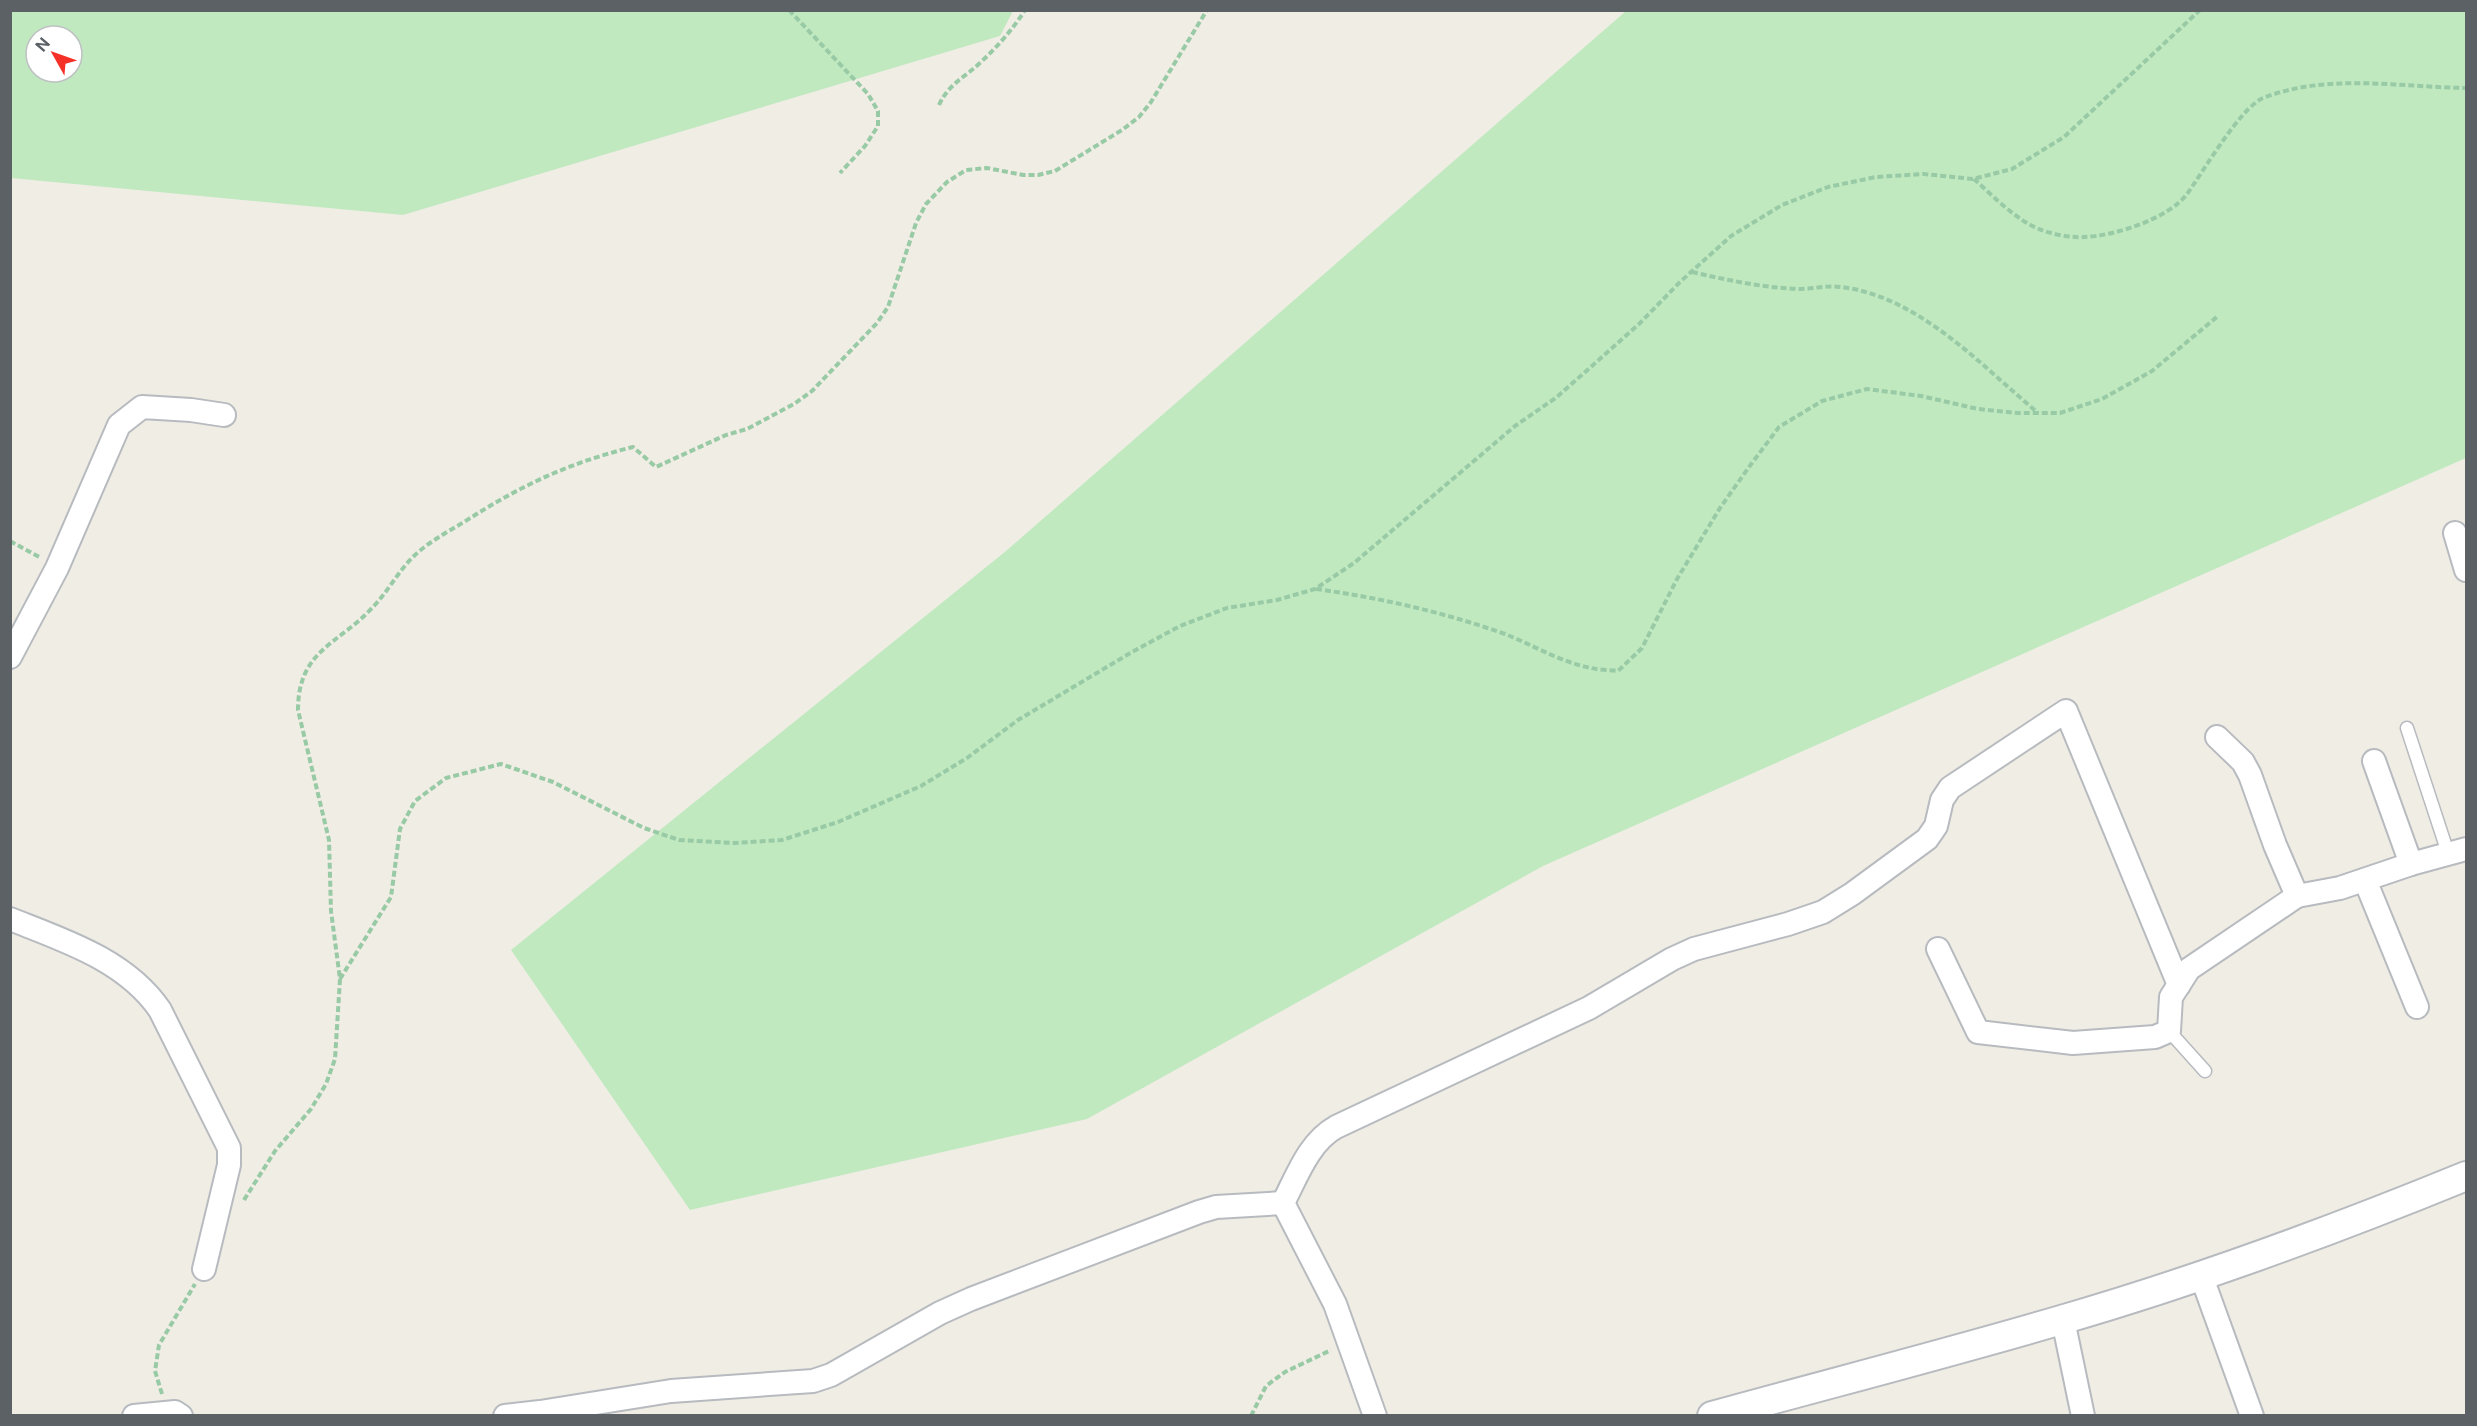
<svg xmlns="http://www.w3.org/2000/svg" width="2477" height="1426" font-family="'Public Sans',sans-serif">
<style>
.green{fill:#c1e9c0;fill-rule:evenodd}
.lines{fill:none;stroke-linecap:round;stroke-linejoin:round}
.service-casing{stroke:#b7bbbf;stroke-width:15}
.minor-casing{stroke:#b7bbbf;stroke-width:26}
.tertiary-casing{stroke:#b7bbbf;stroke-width:32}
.path{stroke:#98caa5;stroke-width:4;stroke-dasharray:6 3;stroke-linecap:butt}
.service{stroke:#fff;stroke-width:12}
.minor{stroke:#fff;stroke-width:22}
.tertiary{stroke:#fff;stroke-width:28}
</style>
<rect width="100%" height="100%" fill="#f0ede5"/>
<g class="green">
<path d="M10 11 11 10 1013 11 1000 36 403 215 11 178ZM36 36H72V72H36Z"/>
<path d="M1626 11H2466V458L1543 866 1087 1119 690 1210 511 950 1006 551Z"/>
</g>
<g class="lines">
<defs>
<g id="service">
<path d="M2407 728 2448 853"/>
<path d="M2169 1031 2205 1071"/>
</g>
<g id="minor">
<path d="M2455 533 2466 570"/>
<path d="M10 657 57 568 119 425 142 407 191 410 224 415"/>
<path d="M2217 737 2243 762 2250 775 2275 845 2297 896 2340 888 2411 864 2466 849"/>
<path d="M2374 761 2411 864"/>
<path d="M2365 880 2417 1007"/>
<path d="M10 919C63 940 126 960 160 1010L229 1148V1165L204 1269"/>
<path d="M1938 949 1978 1032 2073 1043 2155 1037 2169 1031 2171 997 2189 969 2297 896"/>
<path d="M1283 1203C1297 1176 1309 1142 1336 1127L1589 1008 1672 959 1694 949 1788 924 1823 912 1852 894 1927 839 1936 826 1942 800 1950 788 2066 711 2179 985"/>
<path d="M1283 1203 1335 1304 1375 1416"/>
<path d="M2201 1275 2252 1416"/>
<path d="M2063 1320 2083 1416"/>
<path d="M134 1416 175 1412 181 1416"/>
<path d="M505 1416 540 1412 671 1391 813 1381 831 1375 940 1313 971 1299 1199 1212 1216 1207 1283 1203"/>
</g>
<path id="tertiary" d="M1712 1416C1828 1384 1945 1354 2061 1320 2199 1280 2334 1230 2466 1176"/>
</defs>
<use href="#service" class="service-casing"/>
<use href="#minor" class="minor-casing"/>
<use href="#tertiary" class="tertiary-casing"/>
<g class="path">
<path d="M789 10 868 94 878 111V126L865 146 840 173"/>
<path d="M939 105C949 83 966 77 982 61 998 46 1013 29 1025 10"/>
<path d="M1974 179C1992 195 2016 220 2039 229 2050 234 2072 238 2084 237 2114 236 2168 219 2187 194 2203 172 2240 108 2263 98 2327 73 2399 87 2466 88"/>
<path d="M1692 272C1727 280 1764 288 1800 289 1813 289 1827 285 1841 287 1918 296 1981 365 2038 413"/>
<path d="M10 541 41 558"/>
<path d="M1316 589C1381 598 1443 612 1505 634 1533 645 1560 662 1591 668 1599 670 1609 670 1618 671L1642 648 1677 579 1720 508 1749 467 1779 427 1822 401 1867 389 1921 396 1978 409 2017 413H2060L2102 399 2152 371 2218 316"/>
<path d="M340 979 391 897 400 829 415 801 446 778 501 764 553 782 644 828 679 840 734 843 782 840 838 822 921 786 967 758 1018 720 1132 652 1180 626 1227 608 1277 600 1315 589 1354 563 1515 426 1557 397 1639 324 1680 282 1731 236 1782 205 1828 187 1876 177 1924 174 1973 179 2012 169 2064 137 2200 10"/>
<path d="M244 1200 275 1151 311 1109 326 1084 335 1059 340 979 331 911 329 840 298 710C298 650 339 644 372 608 388 592 398 571 415 555 429 542 447 532 464 522 520 486 568 463 633 447L656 467 726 435 747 429 794 404 812 391 877 323 888 307 916 223 926 204 947 182 966 170 987 168 1023 175H1038L1055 171 1122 130 1139 117 1151 102 1207 10"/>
<path d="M162 1394 155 1371 159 1345 195 1284"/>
<path d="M1251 1416 1266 1386 1285 1372 1331 1350"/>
</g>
<use href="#service" class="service"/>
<use href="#minor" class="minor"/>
<use href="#tertiary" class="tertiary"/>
</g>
<rect width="2477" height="1426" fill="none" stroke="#5c6166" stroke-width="24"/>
<g transform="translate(54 54) rotate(310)"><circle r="28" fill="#ffffff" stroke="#bec0c2" stroke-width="1.5"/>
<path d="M0-4.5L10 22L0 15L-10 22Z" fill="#f43027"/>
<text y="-9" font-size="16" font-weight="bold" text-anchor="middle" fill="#5c6166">N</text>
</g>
</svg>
